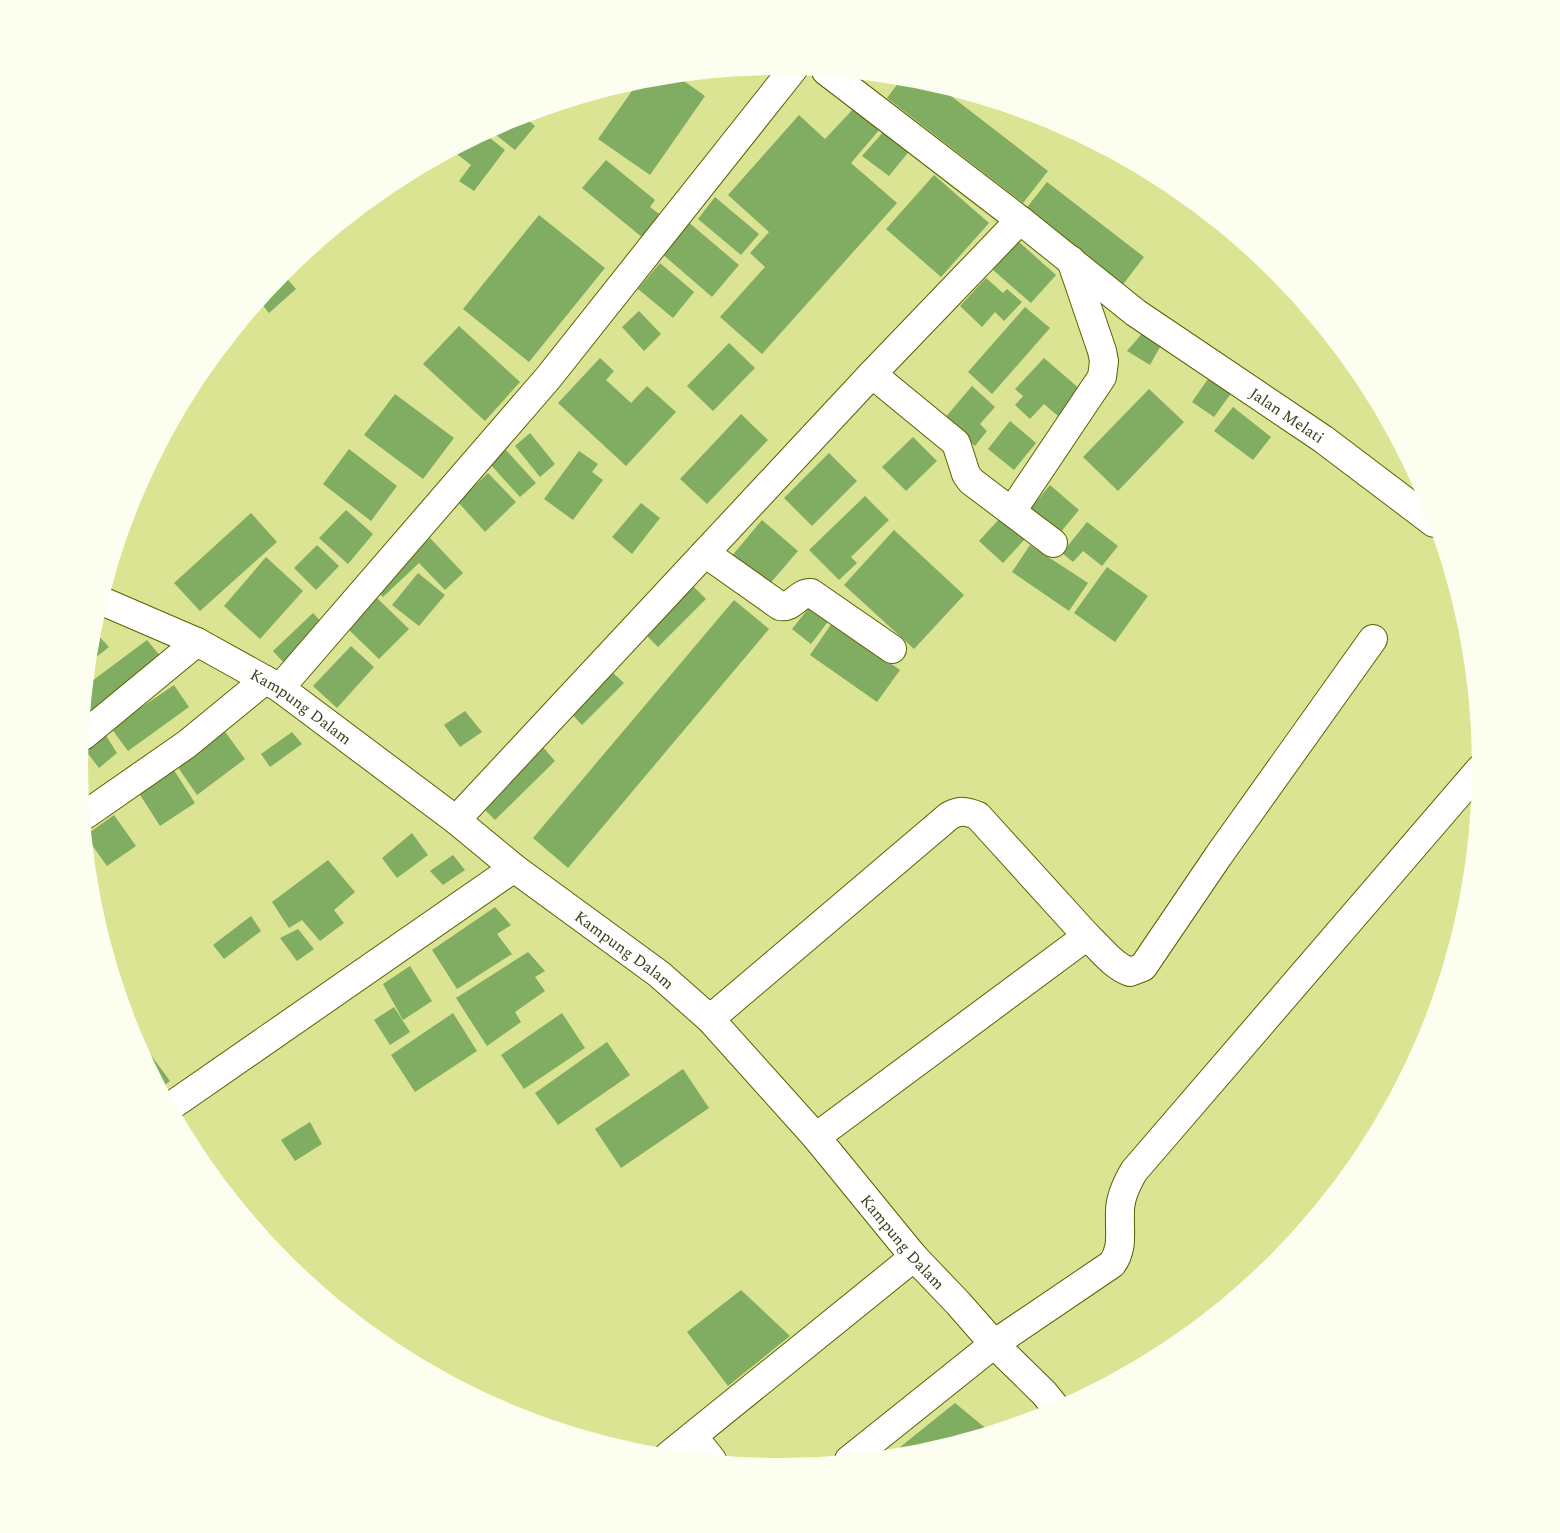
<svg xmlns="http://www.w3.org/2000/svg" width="1560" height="1533" font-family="Spectral,serif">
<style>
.building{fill:#80ad62}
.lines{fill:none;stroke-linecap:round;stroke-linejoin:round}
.street-casing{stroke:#5a6000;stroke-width:30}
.street{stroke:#fff;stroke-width:28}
.labels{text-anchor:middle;stroke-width:4;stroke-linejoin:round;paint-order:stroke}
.street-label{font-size:16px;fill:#393c1a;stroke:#fcffef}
</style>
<rect width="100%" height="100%" fill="#dbe492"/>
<g class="building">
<path d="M677 76 705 96 650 175 598 139 639 81Z"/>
<path d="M902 78 917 80 938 86 1048 171 1023 203 887 98Z"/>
<path d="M855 107 880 129 851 163 897 203 762 354 720 317 765 267 750 253 769 232 728 195 799 115 825 139Z"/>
<path d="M523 116 535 126 515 150 491 131 512 119Z"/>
<path d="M885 130 911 149 889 176 862 156Z"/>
<path d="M485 134 505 150 474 191 459 181 471 165 453 151Z"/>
<path d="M606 160 655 200 650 207 662 216 643 238 582 188Z"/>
<path d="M934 175 989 223 941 277 886 229Z"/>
<path d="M1047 182 1144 257 1118 291 1021 215Z"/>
<path d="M715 197 759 234 741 255 698 219Z"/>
<path d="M539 215 605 268 529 362 463 309Z"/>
<path d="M687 221 739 265 712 297 660 252Z"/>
<path d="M1018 241 1056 275 1031 303 993 270Z"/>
<path d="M660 263 694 292 673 318 638 289Z"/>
<path d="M283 274 296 289 269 313 260 302Z"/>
<path d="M986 278 1003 293 1007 289 1022 302 1004 321 995 312 982 327 960 306Z"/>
<path d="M1025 307 1050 328 992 394 968 372Z"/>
<path d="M639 311 661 334 644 351 622 327Z"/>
<path d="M459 326 520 382 485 421 423 364Z"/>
<path d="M1145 330 1161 345 1150 365 1127 351Z"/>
<path d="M729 343 755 368 713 411 687 386Z"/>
<path d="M600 358 614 371 606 380 631 403 647 386 676 412 626 466 558 403Z"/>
<path d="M1044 358 1081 390 1058 416 1044 404 1030 419 1015 405 1023 396 1015 389Z"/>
<path d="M1210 376 1232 392 1214 417 1192 402Z"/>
<path d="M972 386 995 407 980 424 987 431 975 446 944 419Z"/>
<path d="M1149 389 1184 422 1118 491 1083 457Z"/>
<path d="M395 394 454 438 423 479 364 435Z"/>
<path d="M1233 407 1271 437 1253 460 1214 431Z"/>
<path d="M741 414 768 440 707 504 680 479Z"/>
<path d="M1010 421 1036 443 1014 470 988 449Z"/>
<path d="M530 433 555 464 540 477 515 446Z"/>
<path d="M913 437 937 461 906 491 882 467Z"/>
<path d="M349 449 397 486 371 521 323 484Z"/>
<path d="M506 450 536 483 520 497 490 464Z"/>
<path d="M579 451 598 464 592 472 603 480 573 520 544 499Z"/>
<path d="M829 453 857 481 812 526 784 498Z"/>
<path d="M488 473 516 502 485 532 458 502Z"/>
<path d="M1050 485 1079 510 1060 533 1031 508Z"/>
<path d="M865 496 889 520 851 557 857 563 839 580 809 550Z"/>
<path d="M641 503 660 518 632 554 612 537Z"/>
<path d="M346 510 373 534 348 564 319 538Z"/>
<path d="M251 513 277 542 200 611 174 583Z"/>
<path d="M1001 517 1025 539 1003 563 979 541Z"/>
<path d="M762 520 798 551 767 587 731 557Z"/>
<path d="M1087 522 1118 546 1102 566 1083 551 1073 562 1062 553Z"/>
<path d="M894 530 964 595 914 649 844 585Z"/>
<path d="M430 538 463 573 445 590 419 563 383 597 376 589Z"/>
<path d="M317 545 339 566 316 590 294 568Z"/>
<path d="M1030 545 1088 583 1069 611 1012 572Z"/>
<path d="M266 557 303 591 260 639 224 606Z"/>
<path d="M1107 567 1148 596 1115 642 1074 613Z"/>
<path d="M418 573 445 595 419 626 392 605Z"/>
<path d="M690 583 706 599 658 647 642 631Z"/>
<path d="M377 598 409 629 379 659 347 628Z"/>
<path d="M734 600 769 629 568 868 533 838Z"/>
<path d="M812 604 830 619 811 644 792 629Z"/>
<path d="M313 613 324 625 284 663 273 651Z"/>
<path d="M832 623 900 670 877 702 810 655Z"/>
<path d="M93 630 109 647 90 662 92 647Z"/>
<path d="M147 640 161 657 89 719 85 714 88 684Z"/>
<path d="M351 646 374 667 337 708 313 686Z"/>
<path d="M611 671 624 683 582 725 570 712Z"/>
<path d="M174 685 189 707 128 751 111 728Z"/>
<path d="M465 711 482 732 460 747 444 725Z"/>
<path d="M223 729 245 759 197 795 175 763Z"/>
<path d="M103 731 117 753 99 768 82 746Z"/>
<path d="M292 732 302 744 270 767 261 754Z"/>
<path d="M541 745 555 761 495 820 480 805Z"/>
<path d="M170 764 195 803 160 826 135 787Z"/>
<path d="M114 815 136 846 107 866 87 838 86 835Z"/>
<path d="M412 833 428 855 397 878 382 858Z"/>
<path d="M453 855 465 870 443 885 430 871Z"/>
<path d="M328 860 355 892 334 910 344 923 320 941 302 920 289 928 272 902Z"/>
<path d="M495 907 511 925 497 934 512 954 457 989 432 950Z"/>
<path d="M251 916 261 931 224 959 213 945Z"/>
<path d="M298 929 314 949 297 961 280 938Z"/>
<path d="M528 952 545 971 535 977 545 991 515 1012 521 1022 487 1046 456 998Z"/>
<path d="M410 966 432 1001 403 1020 383 984Z"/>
<path d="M394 1007 410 1032 390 1045 374 1020Z"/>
<path d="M453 1013 477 1051 415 1092 391 1055Z"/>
<path d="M562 1013 585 1048 524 1089 501 1055Z"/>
<path d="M131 1028 170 1081 161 1088 133 1034Z"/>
<path d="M607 1042 630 1075 558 1125 535 1093Z"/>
<path d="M683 1069 709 1108 621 1168 595 1129Z"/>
<path d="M310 1122 322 1144 295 1161 281 1140Z"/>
<path d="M741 1290 790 1336 728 1386 687 1332Z"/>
<path d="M955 1403 989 1431 916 1453 889 1456Z"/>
</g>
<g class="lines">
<defs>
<g id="street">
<path id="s1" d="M1020 220 1136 313 1323 439 1434 523"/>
<path d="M872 374 956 443 966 474 971 481 1053 543"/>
<path d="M1012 511 1102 377 1104 361 1102 351 1071 260"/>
<path d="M705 553 780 606C793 609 798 592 811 593L892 649"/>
<path id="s2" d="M102 601 197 642 280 688 456 820 514 868 659 974 710 1019 816 1137 914 1257 958 1303 994 1344 1044 1393 1057 1409"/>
<path d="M280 688 548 378 794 68"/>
<path d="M83 736 197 642"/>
<path d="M85 815 187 744 265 680"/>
<path d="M456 820 872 374 1020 220 826 71"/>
<path d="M1087 936C1100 948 1113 966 1130 972L1143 967 1219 855 1373 639"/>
<path d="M710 1019 949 816C960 810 967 811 978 816L1087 936 816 1137"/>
<path d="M171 1106 514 868"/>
<path d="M693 1436 712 1460"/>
<path d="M668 1456 914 1257"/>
<path d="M849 1460 994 1344 1112 1264C1124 1248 1119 1230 1120 1211 1120 1197 1127 1183 1134 1171L1480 769"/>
</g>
</defs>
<use href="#street" class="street-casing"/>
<use href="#street" class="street"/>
</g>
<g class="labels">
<g class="street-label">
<text dy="6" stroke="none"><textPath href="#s1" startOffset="331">Jalan Melati</textPath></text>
<text dy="6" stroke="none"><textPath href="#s2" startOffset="226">Kampung Dalam</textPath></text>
<text dy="6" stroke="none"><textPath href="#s2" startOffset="631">Kampung Dalam</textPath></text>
<text dy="6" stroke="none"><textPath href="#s2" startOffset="1036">Kampung Dalam</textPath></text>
</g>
</g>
<path d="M0 0H1560V1533H0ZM779 75H781A691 691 0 0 1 1472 766V767A691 691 0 0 1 781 1458H779A691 691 0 0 1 88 767V766A691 691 0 0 1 779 75Z" fill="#fcffef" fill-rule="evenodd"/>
</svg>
